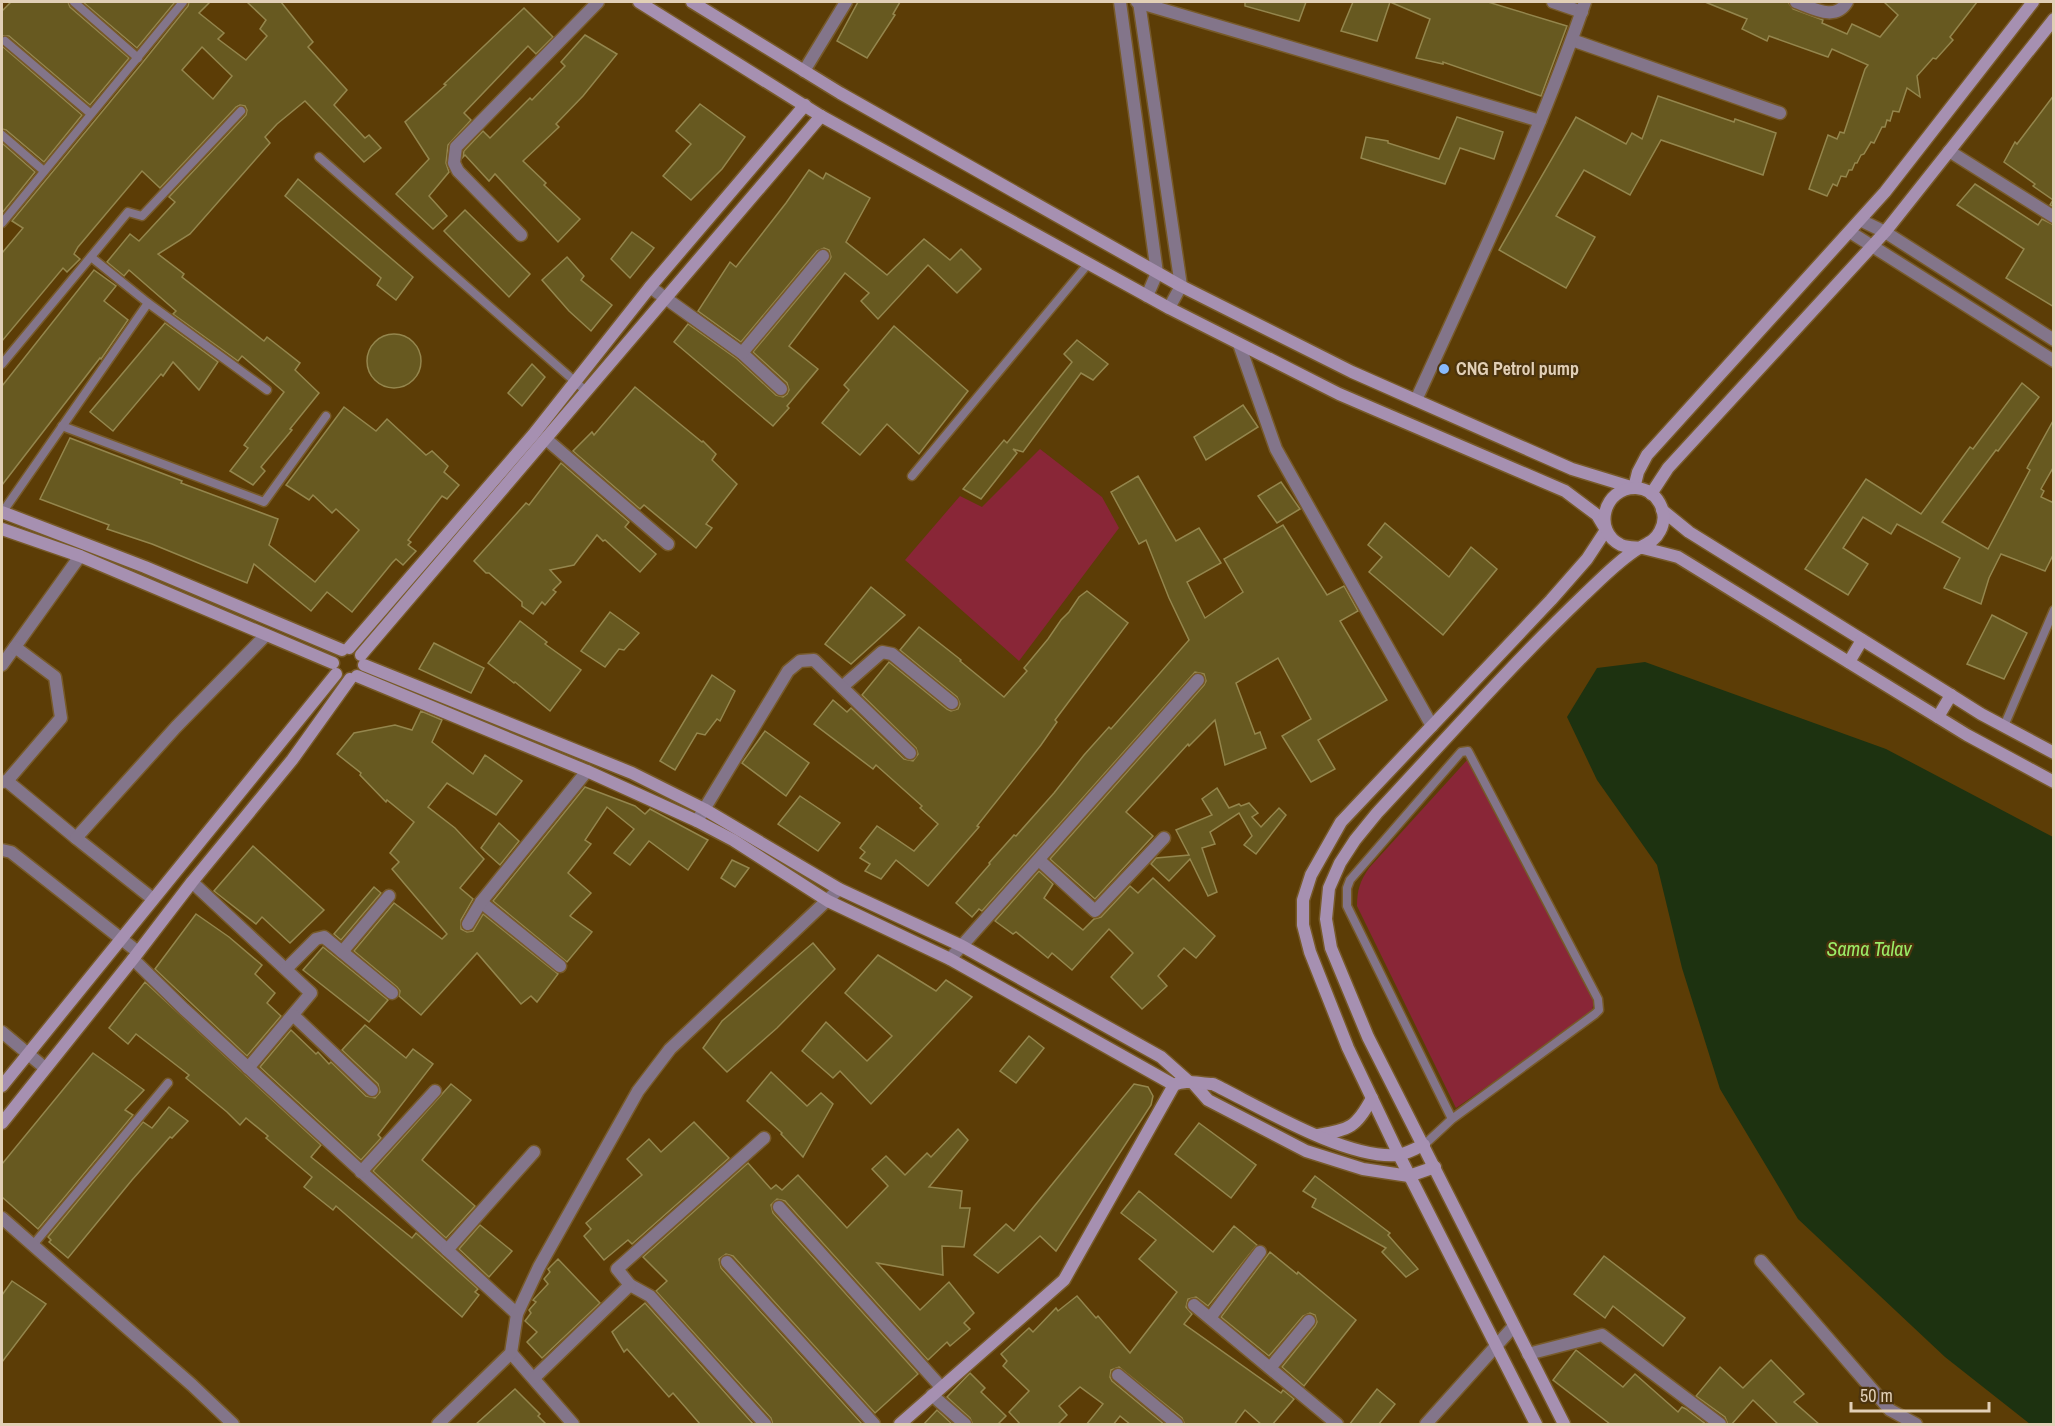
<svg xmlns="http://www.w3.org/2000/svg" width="2055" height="1426" font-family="'Archivo Narrow',sans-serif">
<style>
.green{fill:#892637}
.water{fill:#1d3210}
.building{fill:#675920;stroke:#94864d;stroke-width:1.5;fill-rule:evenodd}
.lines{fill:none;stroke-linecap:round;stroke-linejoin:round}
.lane-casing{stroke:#775a29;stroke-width:11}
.street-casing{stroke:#775a29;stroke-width:15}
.secondary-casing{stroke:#775a29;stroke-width:15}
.lane{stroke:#83758a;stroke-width:8}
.street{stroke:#83758a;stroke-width:12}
.secondary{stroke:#a690b1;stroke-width:12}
.poi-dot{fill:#88bafc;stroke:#4c340e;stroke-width:2}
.labels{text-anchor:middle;stroke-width:4.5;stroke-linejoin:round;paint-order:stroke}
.poi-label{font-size:18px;font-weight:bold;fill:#e1cfb6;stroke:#4c340e;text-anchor:start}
.water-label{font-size:20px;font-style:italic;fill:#9bed68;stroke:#4c340e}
</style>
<rect width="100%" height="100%" fill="#5c3d06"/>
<g class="green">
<path d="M1040 449 1102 497 1119 528 1019 661 905 560 960 496 982 507Z"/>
<path d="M1469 758 1594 1002 1591 1014 1584 1019 1456 1108 1357 906C1357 890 1360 881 1369 868Z"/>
</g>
<path class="water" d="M1645 662 1886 749 2053 837V1424H2030L1945 1357 1798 1219 1720 1089 1682 968 1657 865 1597 780 1567 717 1597 668Z"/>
<g class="building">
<path d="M11 2H68L70 7 129 58 90 105 9 36H2V11Z"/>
<path d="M83 2H175L137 48Z"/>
<path d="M189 2H210L199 13 224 33 218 39 246 60 267 36 260 29 266 20 247 2H281L313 42 308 47 347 90 334 105 365 138 369 135 381 148 364 162 305 101 277 124 265 137 270 143 190 234 158 254 184 274 182 277 264 341 267 337 300 363 295 370 319 393 290 429 292 430 261 467 265 471 253 485 230 471 248 448 244 445 284 392 242 356 238 361 173 314 176 311 129 270 124 276 107 262 130 234 139 241 175 202 169 197 246 115 247 110 245 106 240 105 236 107 160 188 142 171 78 247 74 254 80 259 67 272 63 268 2 341V253L23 228 12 221 143 62 188 6ZM202 47 232 76 213 99 182 70Z"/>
<path d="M858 2H900L893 14 895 15 867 58 837 41Z"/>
<path d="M1245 2H1306L1299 21 1245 6Z"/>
<path d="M1353 2H1390L1377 41 1341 31Z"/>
<path d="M1390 2H1488L1567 26 1541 96 1443 62V64L1416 58 1430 19Z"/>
<path d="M1705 2H1788L1793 9 1823 20 1822 23 1847 34 1852 24 1880 37 1898 15 1884 2H1977L1950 37 1953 40 1936 59 1933 58 1917 76 1920 97 1907 88 1899 112 1893 111 1890 121 1887 120 1885 127H1882L1874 143 1871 142 1864 154 1861 155 1857 163H1855L1852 170H1849L1846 177 1841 176 1837 186 1833 184 1827 196 1809 189 1828 135 1837 139 1840 132 1844 133 1865 69 1868 65 1832 49 1828 57 1769 36 1767 41 1742 29 1747 19Z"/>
<path d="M524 8 553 37 536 54 528 46 464 113 471 120 448 145 446 163 449 172 429 196 447 216 433 229 396 194 429 159 405 122 446 85 444 84Z"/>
<path d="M585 35 617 54 583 96 556 124 559 127 523 161 546 183 544 185 580 219 558 242 495 174 489 181 465 155 463 157 464 151 483 131 490 138 530 98 532 100 565 66 561 62Z"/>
<path d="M2 46 82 115 44 162 6 130 2 129Z"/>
<path d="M2054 95V207L2050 205 2053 200 2033 186 2035 184 2004 162 2015 142 2017 144Z"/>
<path d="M1658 96 1734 122 1735 119 1776 133 1763 175 1661 140 1630 195 1584 170 1556 216 1595 237 1566 288 1499 250 1576 117 1626 144 1632 133 1642 139Z"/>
<path d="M700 104 745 137 722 169 691 200 663 176 691 144 676 131Z"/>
<path d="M1457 117 1503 132 1494 159 1460 148 1445 184 1361 158 1366 137 1388 141V143L1439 159Z"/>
<path d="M2 143 35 172 2 213Z"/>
<path d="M809 170 823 179 826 173 870 198 846 242 887 275 924 239 950 260 961 249 981 269 957 293 928 265 878 319 861 301 869 293 845 273 789 346 818 369 787 406 789 408 773 426 674 342 688 324 737 359 776 395 783 397 787 394 789 390 787 383 753 352 829 261 831 257 829 250 824 248 817 251 741 342 698 311 730 262 736 267 786 203Z"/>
<path d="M298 179 413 277 396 300 377 285 381 278 285 196Z"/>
<path d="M1975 184 2038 225 2042 219 2054 225V307L2006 278 2024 249 1957 205Z"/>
<path d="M465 210 530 274 509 297 444 231Z"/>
<path d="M632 232 654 248 630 278 611 259Z"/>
<path d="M567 257 584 276 581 280 612 305 591 331 569 311 542 280Z"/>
<path d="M94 270 116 286 104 301 128 320 101 359 100 358 2 485V386Z"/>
<path d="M165 323 218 362 199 390 173 362 163 376 161 374 113 431 90 412Z"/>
<path d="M894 326 968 391 919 454 887 424 860 455 822 423 849 390 844 385Z"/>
<circle cx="394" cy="361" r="27"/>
<path d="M1077 340 1108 364 1093 380 1081 373 1023 452 1013 449 1017 453 981 499 963 489 1004 440 1007 443 1072 362 1064 354Z"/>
<path d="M532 364 545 377 522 406 508 393Z"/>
<path d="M2022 383 2039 397 1998 451 1996 450 1942 522 1988 549 2030 470 2027 468 2054 419V466L2041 489 2044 491 2041 497 2054 503V553L2045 571 2001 554 1989 578 1981 604 1944 588 1960 558 1897 524 1891 534 1863 517 1843 548 1868 564 1848 595 1805 569 1866 479 1921 514 1970 447 1973 449Z"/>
<path d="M635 387 702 442 703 441 716 454 712 460 737 484 706 524 712 528 696 548 644 505 640 509 573 451 592 432 594 435Z"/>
<path d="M1243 405 1258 427 1206 460 1194 437Z"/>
<path d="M344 407 376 431 387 419 426 455 432 451 448 466 444 472 459 485 447 499 442 496 408 540 411 542 408 545 416 551 403 565 396 559 392 563 352 612 327 592 311 611 254 564 247 583 152 544 107 529 109 525 40 499 70 438 182 481 181 483 278 519 269 545 315 582 359 530 336 509 332 513 313 495 309 500 286 485Z"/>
<path d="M561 463 629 522 625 527 656 554 640 572 605 540 603 541 597 535 574 565 550 570 561 582 553 590 556 592 545 605 542 602 533 614 522 606V602L489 573H486L474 561 526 503 529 505Z"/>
<path d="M1138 476 1176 541 1199 528 1221 563 1187 582 1205 618 1243 592 1224 559 1283 525 1327 595 1344 586 1358 611 1340 621 1387 700 1318 740 1335 769 1311 782 1282 736 1311 719 1278 658 1236 683 1255 734 1260 732 1266 748 1225 765 1215 720 1189 746 1188 744 1126 812 1153 836 1095 899 1050 859 1204 685 1206 681 1204 674 1195 672 982 911 979 909 972 917 956 903 990 864 989 863 1014 835 1016 836 1054 793 1084 755 1109 727 1111 729 1189 640 1169 598 1146 540 1139 544 1111 492Z"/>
<path d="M1281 482 1300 509 1277 523 1258 496Z"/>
<path d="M1385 523 1449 577 1471 547 1497 569 1443 635 1369 572 1382 557 1368 545Z"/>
<path d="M871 587 905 615 851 664 825 644Z"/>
<path d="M1087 591 1128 623 1055 720 1057 722 1041 745 977 826 979 827 928 886 896 860 881 879 865 871 870 864 860 858 865 852 860 848 877 826 914 851 938 824 920 808 922 806 876 765 873 769 814 724 833 700 847 712 851 708 904 759 913 761 918 754 916 748 862 695 889 662 947 709 951 711 958 709 960 704 957 697 900 650 919 627 961 660 960 661 1004 697 1027 671 1024 668 1048 639 1061 620 1069 612 1079 597Z"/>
<path d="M610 612 639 633 624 650 619 649 605 667 581 651Z"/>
<path d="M1992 615 2027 633 2004 679 1967 664Z"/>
<path d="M520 621 547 642 545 644 581 670 550 711 515 682 514 683 488 663Z"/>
<path d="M434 643 484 668 471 693 419 669Z"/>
<path d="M712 675 735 691 720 721 717 719 705 735 697 733 675 770 660 761Z"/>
<path d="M421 711 442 720 432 742 473 774 485 755 522 781 496 815 447 783 428 807 455 828 484 859 460 888 473 899 461 920V929L467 932 473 931 483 914 558 974 537 1002 531 996 521 1004 477 953 421 1015 399 996 400 991 397 987 354 951 394 903 442 939 447 934 392 869 399 862 390 853 414 822 387 800 386 802 360 775 361 773 337 754 354 733 395 725 412 730Z"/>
<path d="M765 731 809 763 786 796 742 763Z"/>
<path d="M585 787 635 806 645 814 650 809 708 840 688 870 649 841 630 865 614 853 634 829 607 807 585 840 591 844 568 873 591 893 570 916 592 932 567 962 493 901Z"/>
<path d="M1217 788 1229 808 1239 804 1241 806 1249 803 1258 813 1252 817 1261 827 1279 808 1286 815 1256 854 1244 845 1252 836 1239 813 1210 832 1215 844 1202 848 1217 892 1208 896 1190 859 1169 881 1151 864 1156 858 1189 855 1176 830 1212 815 1202 799Z"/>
<path d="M800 796 840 823 818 851 778 824Z"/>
<path d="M499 823 519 841 500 865 481 848Z"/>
<path d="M253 846 324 910 290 943 262 917 256 924 214 891Z"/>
<path d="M732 860 749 868 735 887 721 878Z"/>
<path d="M1039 871 1053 884 1044 898 1083 930 1094 919 1101 917 1130 886 1138 893 1153 878 1215 936 1196 958 1184 948 1158 976 1167 986 1142 1009 1111 977 1133 953 1109 929 1072 970 1052 953 1048 958 1016 932 1013 934 995 921Z"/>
<path d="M374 887 381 893 341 940 334 934Z"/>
<path d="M196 914 229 937 262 965 255 974 275 993 267 1003 281 1016 247 1056 155 969Z"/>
<path d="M813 943 835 969 777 1028 727 1072 703 1048 722 1021Z"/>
<path d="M323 947 388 1000 369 1022 303 970Z"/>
<path d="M878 955 936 991 946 980 972 997 871 1104 840 1071 833 1078 802 1051 826 1022 867 1061 892 1036 845 993Z"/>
<path d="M145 982 321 1145 311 1157 412 1238 416 1233 478 1289 475 1292 479 1295 462 1317 336 1206 333 1210 304 1187 312 1177 266 1138 268 1136 246 1118 240 1125 227 1112 186 1078 189 1075 136 1034 128 1044 109 1028Z"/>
<path d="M365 1025 406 1058 413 1049 433 1064 378 1135 381 1138 361 1160 260 1067 291 1030 316 1054 318 1052 329 1064 331 1062 366 1096 375 1098 380 1092 378 1084 342 1050Z"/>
<path d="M1029 1036 1044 1048 1016 1083 1000 1071Z"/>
<path d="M93 1053 144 1090 125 1110 133 1115 38 1229 2 1197V1164Z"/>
<path d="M771 1072 807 1106 821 1093 833 1104 803 1157 781 1134 782 1133 747 1101Z"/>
<path d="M451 1084 471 1100 422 1160 475 1206 446 1238 373 1171Z"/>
<path d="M1134 1084 1148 1087 1153 1096 1151 1105 1056 1251 1040 1236 998 1273 974 1255 1006 1224 1014 1231Z"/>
<path d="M169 1107 188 1121 172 1138 170 1137 132 1180 68 1258 49 1242 51 1240 48 1237 143 1122 152 1128Z"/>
<path d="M694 1122 729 1158 632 1244 628 1240 604 1260 584 1236 591 1229 586 1223 642 1175 627 1159 649 1139 661 1152Z"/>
<path d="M1199 1123 1256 1165 1231 1198 1175 1154Z"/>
<path d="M958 1129 968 1140 929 1187 962 1191 960 1208H970L964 1247 942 1246 943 1275 877 1263 920 1310 949 1282 974 1313 964 1323 970 1329 950 1346 947 1342 928 1360 785 1201 777 1199 771 1205 773 1213 918 1374 875 1413 733 1256 726 1254 719 1259 721 1268 862 1424 773 1425 771 1418 656 1291 667 1281 643 1257 748 1163 771 1189 776 1185 782 1190 798 1175 847 1228 888 1186 872 1169 886 1156 905 1175 927 1153 931 1157Z"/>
<path d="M1315 1176 1390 1233 1388 1235 1418 1269 1406 1277 1382 1252 1386 1248 1312 1207 1316 1199 1303 1191Z"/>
<path d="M1139 1191 1213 1252 1234 1226 1257 1245 1208 1306 1196 1297 1188 1299 1186 1307 1192 1314 1184 1324 1281 1393 1283 1390 1294 1399 1272 1425H1262L1245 1410 1234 1425H1185L1182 1418 1119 1367 1111 1370 1110 1377 1112 1381 1165 1425H1131L1120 1416 1113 1425H1086L1103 1404 1080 1387 1059 1406 1067 1415 1057 1425H1021L1009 1412 1029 1391 1003 1366 1007 1361 1001 1354 1029 1328 1033 1332 1056 1308 1058 1311 1077 1296 1096 1318 1098 1316 1130 1353 1177 1292 1139 1259 1156 1240 1121 1213Z"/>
<path d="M480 1225 512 1251 489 1277 459 1249Z"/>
<path d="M1270 1252 1297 1274 1298 1272 1356 1320 1304 1386 1282 1367 1315 1326 1317 1322 1315 1315 1310 1313 1303 1316 1269 1356 1221 1317Z"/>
<path d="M1604 1256 1685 1318 1663 1346 1613 1306 1605 1318 1574 1294Z"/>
<path d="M558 1259 600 1303 542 1358 527 1342 537 1332 525 1321 531 1313 529 1310 536 1302 533 1300 548 1284 544 1279 550 1272 548 1269Z"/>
<path d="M12 1281 46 1304 2 1362V1295Z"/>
<path d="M645 1303 754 1425 700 1424 673 1393 669 1397 627 1349 624 1352 612 1332Z"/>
<path d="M1576 1350 1623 1387 1635 1374 1678 1412 1682 1407 1686 1409 1707 1425 1610 1424 1553 1380Z"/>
<path d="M1771 1360 1804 1394 1794 1402 1820 1425H1779L1753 1400 1731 1425H1728L1725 1417 1696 1396 1720 1367 1743 1388Z"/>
<path d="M970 1373 985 1388 981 1392 1006 1416 997 1425H973L970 1418 947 1397Z"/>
<path d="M515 1389 540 1414 538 1416 547 1425H475Z"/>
<path d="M1377 1389 1395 1404 1378 1425H1349Z"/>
<path d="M937 1410 953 1425H923Z"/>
</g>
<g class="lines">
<defs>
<g id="lane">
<path d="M74 2 138 58"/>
<path d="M5 41 91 114"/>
<path d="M2 135 44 171"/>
<path d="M319 157 587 392"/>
<path d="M2 223 183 2"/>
<path d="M91 257 148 303 267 390"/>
<path d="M2 364 128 212 142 216 241 111"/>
<path d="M62 426 264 502 326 416"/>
<path d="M912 476 1088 264"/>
<path d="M2 513 148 303"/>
<path d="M2004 726 2054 610"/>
<path d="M1424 1145 1452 1119 1595 1014 1599 1010 1598 999 1468 751 1461 752 1350 880 1347 888V906L1452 1119"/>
<path d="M33 1245 168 1083"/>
</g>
<g id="street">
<path d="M1120 2 1157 273 1147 296"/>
<path d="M1137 2 1540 121"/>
<path d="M1139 2 1181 286 1169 308"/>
<path d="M1553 2 1582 12"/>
<path d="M1796 2C1813 8 1835 22 1847 2"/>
<path d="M1572 40 1780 113"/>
<path d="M804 71 846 2"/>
<path d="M1949 151 2054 217"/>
<path d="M1860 220 1885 232 2054 340"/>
<path d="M1850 232 2054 361"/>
<path d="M521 235 458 171 454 163 456 147 598 2"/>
<path d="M650 287 742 353 781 389"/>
<path d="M1239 344 1276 449 1432 726"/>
<path d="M742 353 823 256"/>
<path d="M1416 400C1476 269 1538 138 1585 2"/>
<path d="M546 439 668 544"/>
<path d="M2 665 80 556"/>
<path d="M842 687 882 652 892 654 952 703"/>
<path d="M7 781 61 718 55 677 15 647"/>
<path d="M2 782 7 781 76 838"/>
<path d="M697 821 788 671 800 661 814 660 910 753"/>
<path d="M2 850 11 852 138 952"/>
<path d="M1039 860 1095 911 1164 838"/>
<path d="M192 882 311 993 248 1068"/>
<path d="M153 899 76 838 176 727 265 636"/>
<path d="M481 902 560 966"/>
<path d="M468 924 481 902 587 771"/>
<path d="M342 952 389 896"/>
<path d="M133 959 184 1009 517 1314"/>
<path d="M950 959 1198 680"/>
<path d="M286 969 316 939 324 937 392 993"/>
<path d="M293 1015 372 1090"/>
<path d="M2 1032 45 1068"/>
<path d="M361 1172 435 1091"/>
<path d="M779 1207 941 1387"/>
<path d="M2 1218 192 1385 233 1424"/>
<path d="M447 1250 534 1152"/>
<path d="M1761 1261 1890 1410 1916 1424"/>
<path d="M727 1262 874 1424"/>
<path d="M630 1285 650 1296 765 1424"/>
<path d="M1194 1305 1337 1424"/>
<path d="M1210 1318 1260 1252"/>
<path d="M511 1353 573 1424"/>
<path d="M1528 1354 1602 1335 1720 1424"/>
<path d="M1270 1368 1309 1321"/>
<path d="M1118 1375 1177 1424"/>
<path d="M534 1378 630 1285 617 1269 764 1138"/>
<path d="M932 1395 965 1424"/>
<path d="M438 1424 511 1353 517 1314 539 1267 638 1091 670 1049 839 889"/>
<path d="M1426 1424 1514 1326"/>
</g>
<g id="secondary">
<path d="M639 2 821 116 1169 308 1339 394 1565 491 1597 515 1606 530 1587 559 1551 600 1341 822 1311 875 1303 900V925L1310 952 1348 1048 1399 1155 1536 1424"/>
<path d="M692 2 840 93 1181 286 1352 372 1572 469 1634 488 1638 472 1647 455 1885 192 2033 2"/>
<path d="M1651 494 1668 468 1885 232 2054 19"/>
<path d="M1662 510 1689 532 1951 695 1981 714 2054 753"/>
<path d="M2 512 145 567 342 650"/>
<path d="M2 529 80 556 333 663"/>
<path d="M349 648 533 435 650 287 805 105"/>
<path d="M361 655 821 116"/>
<path d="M1849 662 1862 640"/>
<path d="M364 665 632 773 704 809 839 889 962 946 1161 1057 1188 1081"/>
<path d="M357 676 587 771 697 821 733 840 828 901 950 959 1174 1085"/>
<path d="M1938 717 1951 695"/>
<path d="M1194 1084 1208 1100 1306 1151 1363 1169 1409 1176 1435 1167"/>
<path d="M2 1086 336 674"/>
<path d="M2 1123 133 959 192 882 292 760 350 679"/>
<path d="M1318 1135C1350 1129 1356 1128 1372 1098"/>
<path d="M900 1424 1064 1280 1174 1085C1185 1079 1200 1084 1213 1084 1260 1107 1347 1160 1398 1155 1406 1154 1416 1148 1424 1145"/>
<path d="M1564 1424 1368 1037 1331 948 1326 919 1329 888 1340 863 1355 840 1377 813C1445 740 1512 664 1584 595 1601 579 1619 560 1639 548 1648 543 1655 541 1660 531 1670 513 1657 489 1636 488 1604 487 1592 531 1621 545 1628 548 1635 547 1643 548 1655 551 1667 554 1678 557L1967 735 2054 782"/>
</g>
</defs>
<use href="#lane" class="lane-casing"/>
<use href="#street" class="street-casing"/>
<use href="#secondary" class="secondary-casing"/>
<use href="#lane" class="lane"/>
<use href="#street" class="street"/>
<use href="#secondary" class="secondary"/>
</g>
<circle class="poi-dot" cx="1444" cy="369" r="6"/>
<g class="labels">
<g class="poi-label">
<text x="1456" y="375">CNG Petrol pump</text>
</g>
<g class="water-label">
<text x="1869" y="956">Sama Talav</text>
</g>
</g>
<rect width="2055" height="1426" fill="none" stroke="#e1cfb6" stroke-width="6"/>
<path d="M1851 1402v9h138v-9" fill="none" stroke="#e1cfb6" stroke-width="3"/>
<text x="1860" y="1402" font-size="18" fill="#e1cfb6" stroke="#4c340e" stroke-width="4.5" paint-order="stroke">50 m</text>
</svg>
